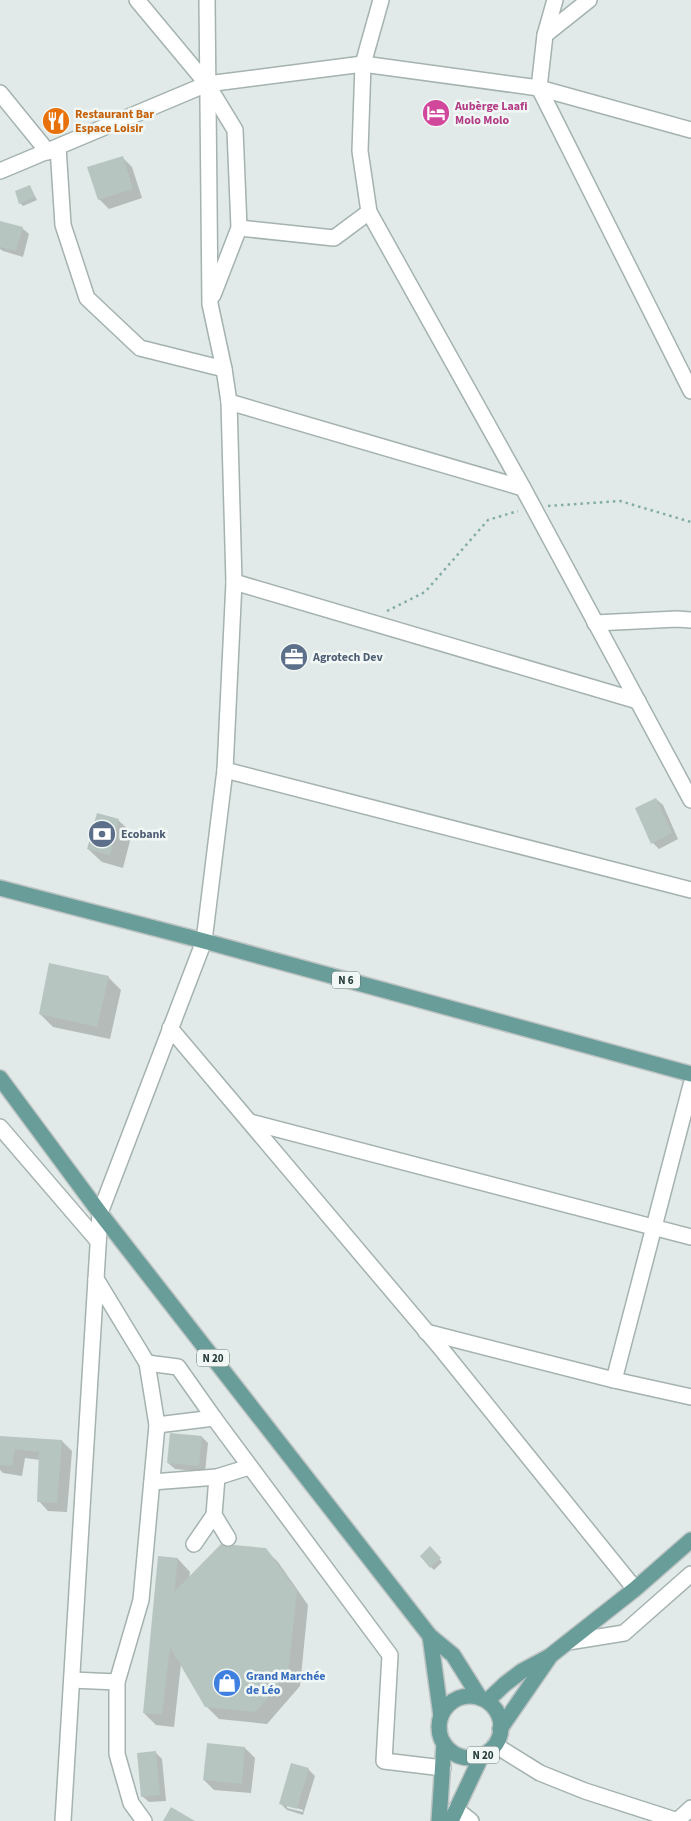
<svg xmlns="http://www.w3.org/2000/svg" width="691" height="1821" font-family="'Source Sans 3',sans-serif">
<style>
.shadow{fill:#0003;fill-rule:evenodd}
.building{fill:#b7c5c1}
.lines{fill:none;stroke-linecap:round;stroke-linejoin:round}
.minor-casing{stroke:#a4b2b0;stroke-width:18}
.major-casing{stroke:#bdc4c3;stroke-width:18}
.path{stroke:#84aca7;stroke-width:2.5;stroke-dasharray:2.5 4;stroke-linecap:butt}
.minor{stroke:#fff;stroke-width:15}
.major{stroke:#699d99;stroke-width:15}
.labels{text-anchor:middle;stroke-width:5;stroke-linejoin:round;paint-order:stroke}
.shield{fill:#f1f7f5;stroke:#617371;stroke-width:1}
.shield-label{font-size:11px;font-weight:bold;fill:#233a38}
.hotel-label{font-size:12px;font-weight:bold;fill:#b23c85;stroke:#f1f7f5;text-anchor:start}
.food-label{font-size:12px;font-weight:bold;fill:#c56008;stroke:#f1f7f5;text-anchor:start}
.service-label{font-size:12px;font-weight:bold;fill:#4e5e75;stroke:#f1f7f5;text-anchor:start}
.shop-label{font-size:12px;font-weight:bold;fill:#366cbe;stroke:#f1f7f5;text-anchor:start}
</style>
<rect width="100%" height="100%" fill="#e1eae8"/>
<g class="shadow">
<path d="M122 157 132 167 142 198 109 209 99 199Z"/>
<path d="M30 187 37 200 23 206 20 203Z"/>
<path d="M22 228 29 234 23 257 3 251 0 249V230Z"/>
<path d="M656 799 663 805 678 839 659 849 653 843Z"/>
<path d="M118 820 132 833 123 868 102 862 88 849Z"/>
<path d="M108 977 121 990 110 1039 53 1027 40 1014Z"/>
<path d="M202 1437 208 1443 205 1472 175 1469 168 1463Z"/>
<path d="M0 1438 62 1441 72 1451 67 1512 48 1511 39 1501 40 1460 25 1458 22 1476 3 1473 0 1470Z"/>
<path d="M430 1548 442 1562 434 1570 421 1557Z"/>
<path d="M228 1549 266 1550 278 1562 308 1605 300 1686 267 1724 219 1719 206 1706 181 1664 174 1727 156 1725 144 1713 159 1558 178 1559 190 1572 189 1579Z"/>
<path d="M208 1745 245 1748 255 1758 251 1793 214 1790 204 1780Z"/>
<path d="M156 1753 162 1759 166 1801 149 1802 142 1796Z"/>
<path d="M308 1769 315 1776 303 1815 287 1810 281 1804ZM287 1805 303 1810V1812L287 1808Z"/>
</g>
<g class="building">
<path d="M123 156 133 189 98 200 87 167Z"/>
<path d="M30 185 35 197 19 204 15 191Z"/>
<path d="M0 221 23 227 16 251 0 247Z"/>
<path d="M656 798 672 833 651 844 635 808Z"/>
<path d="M97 813 119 819 110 855 87 849Z"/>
<path d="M49 963 109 976 97 1027 39 1014Z"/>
<path d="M170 1433 202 1436 199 1466 167 1463Z"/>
<path d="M0 1436 62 1440 57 1503 37 1502 39 1452 15 1449 12 1466 0 1465Z"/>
<path d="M221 1544 228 1547 234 1545 266 1548 297 1591 288 1674 255 1712 205 1707 170 1647 162 1715 143 1713 158 1556 178 1558 174 1592Z"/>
<path d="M430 1546 441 1558 430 1568 420 1556Z"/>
<path d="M207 1743 245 1747 242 1784 203 1780Z"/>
<path d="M156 1751 160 1795 141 1797 137 1753Z"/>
<path d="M291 1763 309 1768 297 1809 279 1804Z"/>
<path d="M171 1807 195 1821H163Z"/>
</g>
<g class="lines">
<defs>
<g id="minor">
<path d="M137 0 207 84 235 130 239 228 213 295"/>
<path d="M381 0 363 64 360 151 369 212 523 488 691 800"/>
<path d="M555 0 545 35 539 88 691 391"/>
<path d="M545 35 589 0"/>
<path d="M0 93 48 152"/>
<path d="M58 147 63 225 87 298 140 348 224 369"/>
<path d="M0 171 207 84 363 64 539 88 691 130"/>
<path d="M239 228 334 238 369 212"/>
<path d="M229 402 523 488"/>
<path d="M234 582 638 701"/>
<path d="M595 623 677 619 691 620"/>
<path d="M225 770 691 890"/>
<path d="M170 1028 443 1351 635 1589"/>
<path d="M250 1122 691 1237"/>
<path d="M0 1127 98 1241"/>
<path d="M96 1279 147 1363 157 1425 141 1600 117 1682V1754L131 1803 144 1821"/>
<path d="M426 1332 614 1380 691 1397"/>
<path d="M147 1363 178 1367 214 1418 390 1655 384 1761 443 1768"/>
<path d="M614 1380 691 1085"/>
<path d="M157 1425 214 1418"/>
<path d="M217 1477 214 1515 228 1538"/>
<path d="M152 1482 217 1477 249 1467"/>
<path d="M194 1544 214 1515"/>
<path d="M568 1642 624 1633 691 1574"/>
<path d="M72 1680 117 1682"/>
<path d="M495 1745 540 1773 585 1791 678 1821"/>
<path d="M456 1809 471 1821"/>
<path d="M63 1821 100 1213 204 941 225 770 234 582 229 402 224 369 210 304 207 0"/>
<path d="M677 1821 691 1808"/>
</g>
<g id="major">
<path d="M0 888 204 941 691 1074"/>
<path d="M0 1078 100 1213 430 1636 453 1655 480 1698"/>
<path d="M430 1636 441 1716"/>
<circle cx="470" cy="1727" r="31"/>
<path d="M487 1701 505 1684 522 1671 550 1656 635 1589 691 1540"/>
<path d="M500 1729 549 1658"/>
<path d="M439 1821 444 1744"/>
<path d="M451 1821 482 1755"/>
</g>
</defs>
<use href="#minor" class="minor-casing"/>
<use href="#major" class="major-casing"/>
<g class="path">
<path d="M548 506 620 501 691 522"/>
<path d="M387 611 425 592 488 520 518 511"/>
</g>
<use href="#minor" class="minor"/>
<use href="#major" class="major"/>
</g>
<defs>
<symbol id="hotel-disc" viewBox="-11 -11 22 22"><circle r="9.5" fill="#d1479c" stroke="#f1f7f5"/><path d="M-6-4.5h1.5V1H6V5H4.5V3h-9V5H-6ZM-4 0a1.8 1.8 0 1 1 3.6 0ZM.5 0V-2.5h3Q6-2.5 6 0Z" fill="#fff"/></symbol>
<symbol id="restaurant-disc" viewBox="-11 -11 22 22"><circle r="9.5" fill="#e8710a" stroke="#f1f7f5"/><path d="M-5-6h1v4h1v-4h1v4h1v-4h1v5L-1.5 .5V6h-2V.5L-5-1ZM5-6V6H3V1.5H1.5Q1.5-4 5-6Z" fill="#fff"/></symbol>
<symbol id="office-disc" viewBox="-11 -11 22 22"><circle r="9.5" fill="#5c6f8a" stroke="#f1f7f5"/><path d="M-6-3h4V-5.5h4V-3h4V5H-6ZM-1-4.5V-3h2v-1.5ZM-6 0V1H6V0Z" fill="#fff"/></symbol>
<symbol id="bank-disc" viewBox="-11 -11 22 22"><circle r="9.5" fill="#5c6f8a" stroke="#f1f7f5"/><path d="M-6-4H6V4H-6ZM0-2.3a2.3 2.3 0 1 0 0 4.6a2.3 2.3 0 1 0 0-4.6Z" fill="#fff"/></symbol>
<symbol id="shop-disc" viewBox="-11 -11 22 22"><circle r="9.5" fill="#3f7fe0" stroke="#f1f7f5"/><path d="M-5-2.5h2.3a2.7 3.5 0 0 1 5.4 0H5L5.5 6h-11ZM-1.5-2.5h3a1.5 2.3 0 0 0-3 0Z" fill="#fff"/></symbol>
</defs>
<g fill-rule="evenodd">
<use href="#hotel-disc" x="420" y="97" width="32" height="32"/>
<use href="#restaurant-disc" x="40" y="105" width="32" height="32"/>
<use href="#office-disc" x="278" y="641" width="32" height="32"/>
<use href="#bank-disc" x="86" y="818" width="32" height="32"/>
<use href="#shop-disc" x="211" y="1667" width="32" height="32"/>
</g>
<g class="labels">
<g class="shield">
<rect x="332" y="971.5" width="28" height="17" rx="4"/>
<rect x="197" y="1349.5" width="32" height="17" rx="4"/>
<rect x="467" y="1746.5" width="32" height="17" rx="4"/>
</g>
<g class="shield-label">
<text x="346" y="984">N 6</text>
<text x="213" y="1362">N 20</text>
<text x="483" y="1759">N 20</text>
</g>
<g class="hotel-label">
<text x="455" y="110">Aubèrge Laafi<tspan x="455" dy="14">Molo Molo</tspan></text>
</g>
<g class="food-label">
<text x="75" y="118">Restaurant Bar<tspan x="75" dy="14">Espace Loisir</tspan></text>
</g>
<g class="service-label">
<text x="313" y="661">Agrotech Dev</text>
<text x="121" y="838">Ecobank</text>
</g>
<g class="shop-label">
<text x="246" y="1680">Grand Marchée<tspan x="246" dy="14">de Léo</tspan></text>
</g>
</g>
</svg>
